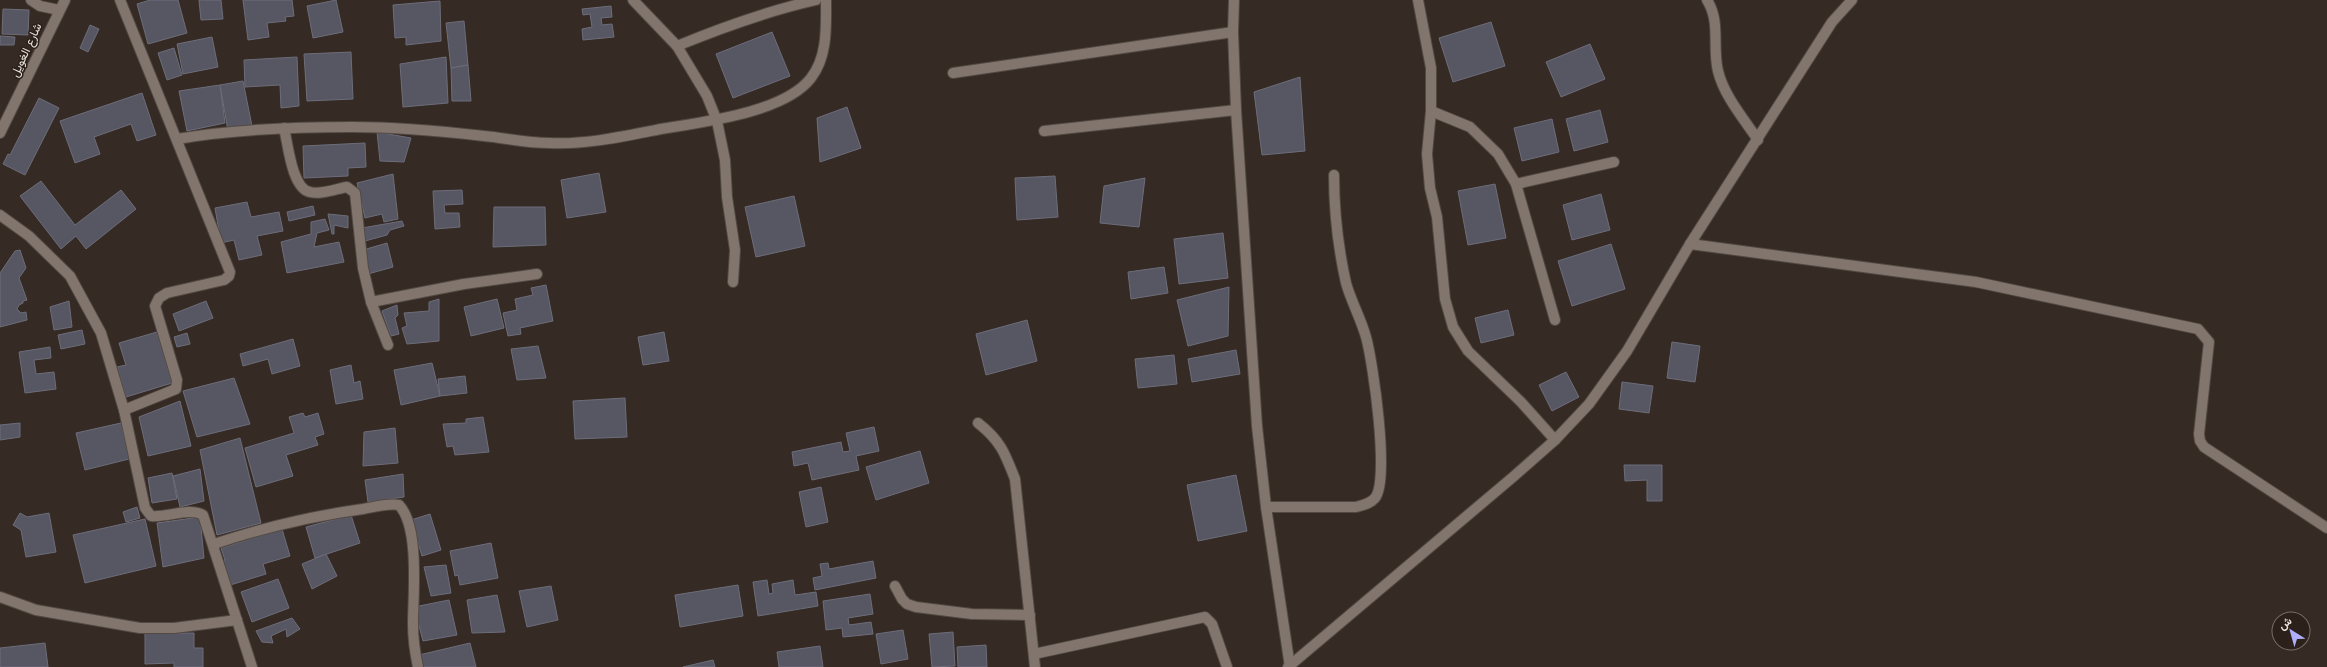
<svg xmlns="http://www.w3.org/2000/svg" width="2327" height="667" font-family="'Nunito Sans',Vazirmatn,sans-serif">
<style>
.building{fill:#575764;stroke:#6d6d7a}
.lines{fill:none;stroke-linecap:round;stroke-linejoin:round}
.minor-casing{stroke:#524943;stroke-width:12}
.minor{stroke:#82756d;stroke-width:10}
.labels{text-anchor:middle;stroke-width:3;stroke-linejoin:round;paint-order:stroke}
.street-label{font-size:12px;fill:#eae3de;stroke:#2b201a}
</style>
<rect width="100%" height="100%" fill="#352a24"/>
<g class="building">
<path d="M150 0H178L187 33 148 44 137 4Z"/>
<path d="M199 0H221L223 19 201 20Z"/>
<path d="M243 0H292L294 16 285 17 286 21 267 23 269 37 248 40Z"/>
<path d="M336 0 343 32 313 38 307 6Z"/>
<path d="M440 1 441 41 406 45V37L395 38 393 5Z"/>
<path d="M611 6 612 17 601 18 602 25 612 24 614 37 583 40 582 29 592 27 590 14 583 15 582 9Z"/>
<path d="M3 9 29 10 28 35 2 34Z"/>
<path d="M464 21 468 65 451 68 446 23Z"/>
<path d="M1491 22 1505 66 1453 82 1439 38Z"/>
<path d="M90 25 99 29 88 52 80 48Z"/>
<path d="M772 32 790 76 733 98 716 54Z"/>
<path d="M0 36 15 37 14 45H0Z"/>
<path d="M212 37 218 67 183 74 177 44Z"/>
<path d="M1590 44 1605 79 1561 97 1546 62Z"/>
<path d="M174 48 182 75 167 80 158 53Z"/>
<path d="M351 52 353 99 307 101 304 54Z"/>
<path d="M297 57 299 106 281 108 280 85 245 87 244 60Z"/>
<path d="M446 57 448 103 403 107 400 64Z"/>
<path d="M468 65 471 101H452L451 68Z"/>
<path d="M1300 77 1305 151 1262 155 1254 92Z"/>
<path d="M243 81 252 126 228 131 220 85Z"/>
<path d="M220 85 225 123 187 131 179 91Z"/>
<path d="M142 93 156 135 137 141 131 124 94 137 100 154 75 163 60 121Z"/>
<path d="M39 98 59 108 25 175 3 164 8 154 10 155Z"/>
<path d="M847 107 861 148 820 162 817 118Z"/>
<path d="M1600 110 1608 142 1574 151 1566 119Z"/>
<path d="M1552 119 1559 152 1522 161 1514 128Z"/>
<path d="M377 132 411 138 404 162 380 161Z"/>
<path d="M365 143 366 167 348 168V176L304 178 303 146Z"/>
<path d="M599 173 606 212 567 218 561 180Z"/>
<path d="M393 174 398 219 384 222 382 214 365 218 357 183Z"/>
<path d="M1055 176 1058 217 1017 220 1015 178Z"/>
<path d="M1145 178 1139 227 1100 223 1104 186Z"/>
<path d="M41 181 75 225 121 190 136 209 86 249 76 236 61 249 20 196Z"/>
<path d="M1495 184 1506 238 1468 245 1458 191Z"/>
<path d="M462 190 463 204 444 205 445 213H459L460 227 435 229 433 191Z"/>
<path d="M1601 194 1610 230 1572 240 1563 205Z"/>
<path d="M794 196 805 246 756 257 745 207Z"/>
<path d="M247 202 251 217 279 212 283 231 257 236 262 255 239 260 234 240 221 243 215 208Z"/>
<path d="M313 206 315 215 289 221 287 212Z"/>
<path d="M494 207H545L546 245 493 247Z"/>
<path d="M328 214 348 216V228L334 225V234H332Z"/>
<path d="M325 219 329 230 317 233 314 247 339 242 344 262 287 273 281 242 311 234V222Z"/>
<path d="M402 221 404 226 390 230 387 235 365 241 362 228Z"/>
<path d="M1223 233 1228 278 1179 284 1174 239Z"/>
<path d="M387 243 393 267 368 274 363 250Z"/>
<path d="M1611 244 1625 289 1572 306 1558 261Z"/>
<path d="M20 250 26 268 19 278 27 300 23 301V303L19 305 17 309 21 313 26 312 27 320 0 327V273L15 251Z"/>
<path d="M1164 267 1168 293 1131 299 1128 272Z"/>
<path d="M546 285 553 321 520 328 521 334 508 336 503 313 517 310 515 299 533 295 531 288Z"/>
<path d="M1229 287 1228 336 1188 346 1177 300Z"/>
<path d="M439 299V341L407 344 402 328 407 326 404 313 429 311V302Z"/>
<path d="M497 299 504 328 471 336 464 307Z"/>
<path d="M69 301 72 327 54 330 50 307Z"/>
<path d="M206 301 213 318 179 331 173 314Z"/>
<path d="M397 305 398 315 395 318 399 334 391 336 382 311Z"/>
<path d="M1508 310 1514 335 1481 343 1475 318Z"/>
<path d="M1027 320 1037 361 986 375 976 334Z"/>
<path d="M82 330 85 344 61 349 58 335Z"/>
<path d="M157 332 172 383 126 397 117 367 126 365 119 343Z"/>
<path d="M664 332 669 361 643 365 638 337Z"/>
<path d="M187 333 190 344 177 347 174 337Z"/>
<path d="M293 339 300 366 272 374 268 359 243 366 240 354Z"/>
<path d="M1672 342 1700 346 1695 382 1667 378Z"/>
<path d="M538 346 546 378 517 380 511 349Z"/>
<path d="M50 347 51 358 34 360 36 374 54 372 56 389 25 393 19 352Z"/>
<path d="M1236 350 1240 374 1192 382 1188 359Z"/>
<path d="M1174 355 1177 384 1138 388 1135 359Z"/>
<path d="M432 363 440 396 401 405 394 370Z"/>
<path d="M351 365 354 383 360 381 363 399 336 404 330 370Z"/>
<path d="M1566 372 1579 397 1552 411 1539 385Z"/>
<path d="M465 376 467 393 440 396 438 379Z"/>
<path d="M234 378 250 424 197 437 183 391Z"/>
<path d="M1622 382 1653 386 1649 413 1619 409Z"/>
<path d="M625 398 627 437 575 439 573 401Z"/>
<path d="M180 401 191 446 148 456 139 417Z"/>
<path d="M303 413 305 417 318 413 324 434 315 437 318 445 286 455 293 476 256 487 245 448 294 433 289 417Z"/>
<path d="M483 417 489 452 455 455 453 446 447 447 443 424 466 423V419Z"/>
<path d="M20 423V437L0 440V425Z"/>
<path d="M121 423 129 459 85 470 76 433Z"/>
<path d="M874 427 879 451 856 456 859 470 812 480 808 463 794 466 792 452 841 442 843 452 850 451 846 433Z"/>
<path d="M395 428 398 463 363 466 364 432Z"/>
<path d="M240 438 261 523 217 535 200 450Z"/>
<path d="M920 451 929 483 876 500 866 467Z"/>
<path d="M1624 465H1662V501H1647V480L1625 481Z"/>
<path d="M200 469 204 501 180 507 173 476Z"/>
<path d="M172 473 177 499 152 503 148 478Z"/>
<path d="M403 474 404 497 368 502 365 480Z"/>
<path d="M1236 475 1247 531 1198 541 1187 485Z"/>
<path d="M821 487 828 522 806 527 799 492Z"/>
<path d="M137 507 140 518 126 522 123 512Z"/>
<path d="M20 513 27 517 49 513 56 552 26 557 21 530 13 525Z"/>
<path d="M430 514 441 550 422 556 411 520Z"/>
<path d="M351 515 360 543 315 558 306 527Z"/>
<path d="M200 517 204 558 163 567 157 523Z"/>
<path d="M145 519 156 566 85 583 73 535Z"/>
<path d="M282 529 290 556 263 564 266 574 227 586 219 562 225 560 221 548Z"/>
<path d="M491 543 498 578 460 585 458 575 455 576 450 551Z"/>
<path d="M326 554 337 576 312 589 302 564Z"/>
<path d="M873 561 876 578 815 590 813 578 822 576 820 564 828 563 829 569Z"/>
<path d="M446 565 451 593 431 596 424 567Z"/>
<path d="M278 579 289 608 252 622 241 592Z"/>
<path d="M767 580 769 594 773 593 772 584 793 580 795 595 816 592 818 606 758 616 753 582Z"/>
<path d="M738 585 743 616 680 627 675 595Z"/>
<path d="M551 586 558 620 527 627 519 591Z"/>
<path d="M870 594 873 614 848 618 849 625 871 622 873 634 843 637 842 628 826 630 823 601Z"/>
<path d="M497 595 505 632 472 633 467 600Z"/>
<path d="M449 600 457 635 423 641 414 607Z"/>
<path d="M292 618 300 629 287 637 286 629 271 636 273 643 262 642 256 631Z"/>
<path d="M903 630 908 659 881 664 876 634Z"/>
<path d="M953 632 955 666 932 667 929 634Z"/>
<path d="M145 633H194V648H203V667H174V663L145 664Z"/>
<path d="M45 643 48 667H0V648Z"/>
<path d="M470 643 476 667H422L419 655Z"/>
<path d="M986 645 987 667H958L957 647Z"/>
<path d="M820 646 823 667H779L777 652Z"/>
<path d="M713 660 715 667H683Z"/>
</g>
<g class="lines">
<defs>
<g id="minor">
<path d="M31 0 40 6 59 10"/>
<path d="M633 0 677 46 707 96 717 121 725 160 727 197 735 250 733 282"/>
<path d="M1234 0 1233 32 1236 110 1257 426 1266 507 1290 667"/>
<path d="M1418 0 1431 68V111L1427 154 1430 188 1437 217 1445 299 1453 327 1468 351 1521 402 1555 440"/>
<path d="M1707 0C1721 22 1712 47 1718 71 1724 96 1744 119 1758 140"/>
<path d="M677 46C723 27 768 11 816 0"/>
<path d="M953 73 1233 32"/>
<path d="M1431 111 1470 127 1498 154 1516 184 1555 320"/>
<path d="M284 128C288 144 292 189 310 192 320 195 336 189 347 187L355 193 363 268 371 302 388 345"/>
<path d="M1044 131 1236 110"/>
<path d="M0 133 65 0"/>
<path d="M177 139C235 129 293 127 352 127 396 127 440 131 484 136 505 138 527 143 549 143 587 145 625 136 661 129 702 122 784 113 811 78 828 56 826 26 826 0"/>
<path d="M1516 184 1614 162"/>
<path d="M0 215 29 236 70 276 101 333 124 410 176 389 177 380 155 306 159 298 167 293 224 280 229 276 230 272 120 0"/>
<path d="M1690 244 1976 282 2198 329 2209 342 2199 434 2200 441 2204 447 2327 528"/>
<path d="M371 302 464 284 537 274"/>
<path d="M124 410 145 508 151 516C167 518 189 507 203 515L252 667"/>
<path d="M978 423C1000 440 1005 453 1015 479L1035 667"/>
<path d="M1266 507H1356C1363 505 1370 504 1375 498 1390 480 1373 362 1366 337 1361 319 1351 301 1346 283 1338 247 1334 212 1334 175"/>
<path d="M214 544C262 528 312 516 363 509 374 507 388 503 399 505 420 527 413 595 413 624 413 639 415 653 418 667"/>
<path d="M895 586 902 599 907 604 916 607 972 614 1030 615"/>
<path d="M0 597 36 610 140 628H174L237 620"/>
<path d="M1034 654 1205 617 1212 624 1227 667"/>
<path d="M1288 667 1513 477 1555 440 1589 404 1627 351 1690 244 1832 22 1852 0"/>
</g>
</defs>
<use href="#minor" class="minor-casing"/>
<use href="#minor" class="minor"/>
</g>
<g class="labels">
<g class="street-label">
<text transform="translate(26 50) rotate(-65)" y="4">شارع الغويل</text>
</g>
</g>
<g transform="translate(2291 631) rotate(323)"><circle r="19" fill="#2b201a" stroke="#776e68"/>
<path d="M0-3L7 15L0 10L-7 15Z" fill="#afaefa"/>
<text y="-6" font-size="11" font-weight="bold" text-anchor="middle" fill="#eae3de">ش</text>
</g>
</svg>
